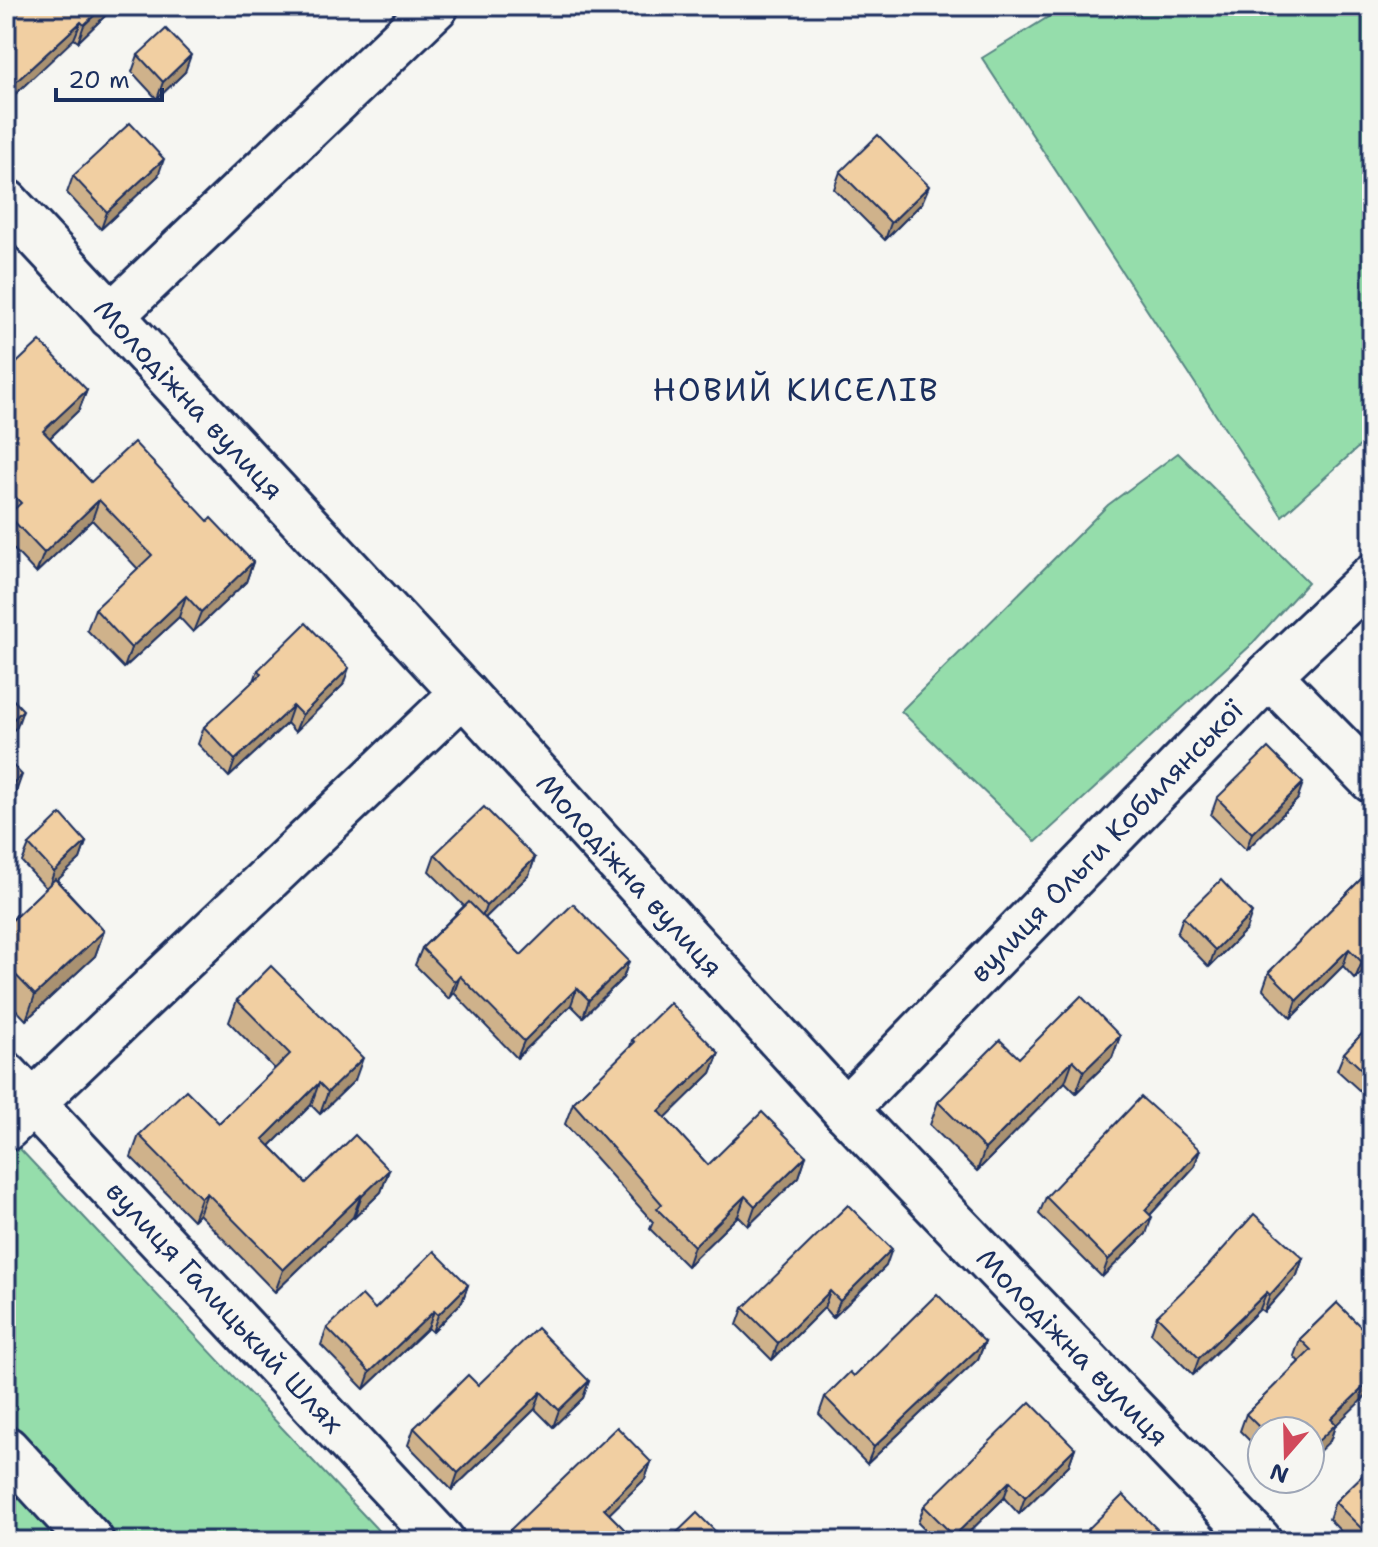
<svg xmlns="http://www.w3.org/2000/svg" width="1378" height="1547" font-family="'Shantell Sans',sans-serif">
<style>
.green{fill:#95ddab;stroke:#588684;stroke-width:2}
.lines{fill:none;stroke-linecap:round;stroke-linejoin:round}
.minor-casing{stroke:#1b2f5e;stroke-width:50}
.highway-casing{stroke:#1b2f5e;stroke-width:50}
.minor{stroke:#f6f6f2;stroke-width:44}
.highway{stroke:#f6f6f2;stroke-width:44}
.wall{fill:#cfb28b;stroke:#1b2f5e;stroke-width:2}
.shaded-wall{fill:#a99171;stroke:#1b2f5e;stroke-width:2}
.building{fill:#f1cfa2;stroke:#1b2f5e;stroke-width:2}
.labels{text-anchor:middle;stroke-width:7;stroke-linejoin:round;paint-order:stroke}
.street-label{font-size:28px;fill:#1b2f5e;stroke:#f6f6f2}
.quarter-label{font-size:32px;letter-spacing:2px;fill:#1b2f5e;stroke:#f6f6f2}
</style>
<rect width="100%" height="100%" fill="#f6f6f2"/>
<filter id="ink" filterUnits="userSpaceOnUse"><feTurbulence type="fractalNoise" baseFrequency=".0125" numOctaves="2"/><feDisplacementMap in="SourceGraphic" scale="16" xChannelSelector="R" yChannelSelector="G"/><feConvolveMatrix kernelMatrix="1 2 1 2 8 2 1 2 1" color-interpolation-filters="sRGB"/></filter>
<g filter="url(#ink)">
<g class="green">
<path d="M1066 6H1372V435L1282 516 982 58Z"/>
<path d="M1178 453 1308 582 1250 646 1036 842 901 711 1108 505Z"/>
<path d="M6 1134 375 1527 387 1541H6Z"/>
</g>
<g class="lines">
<defs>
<g id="minor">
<path d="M6 202 463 693 845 1110 1259 1541"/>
<path d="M111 316 436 6"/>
<path d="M1269 675 1372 780"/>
<path d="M6 1075 442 1541"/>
<path d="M845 1110 1269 675 1372 577"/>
<path d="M6 1128 463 693"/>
</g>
<path id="highway" d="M6 1449 91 1541"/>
</defs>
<use href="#minor" class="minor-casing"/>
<use href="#highway" class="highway-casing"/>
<use href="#minor" class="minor"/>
<use href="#highway" class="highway"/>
</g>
<g class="wall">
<path d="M13 6 105 16 78 42 74 39Z"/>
<path d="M877 6H895L886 15Z"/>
<path d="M138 55 185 72 157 99 132 72Z"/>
<path d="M840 172 922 203 885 240 834 189Z"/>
<path d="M73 176H158L101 229 67 193Z"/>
<path d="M6 373 87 390 79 410 50 438 91 482 208 521 253 562 246 582 193 632 179 617 124 668 87 630 95 609 138 569 92 520 36 573 6 541V520L7 516 6 515Z"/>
<path d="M258 670 343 685 295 732 287 723 229 777 198 744 204 727 254 681Z"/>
<path d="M1217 798 1297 800 1246 850 1211 815Z"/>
<path d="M86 842 80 859 57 880 104 931 95 956 26 1020 6 999V926L46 888 22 862 29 845Z"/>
<path d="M435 854 535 858 529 875 485 918 521 955 629 961 623 978 583 1017 571 1005 517 1058 454 993 449 999 415 965 422 948 464 906 429 871Z"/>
<path d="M1372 868V963L1355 979 1343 966 1291 1018 1263 989 1269 972Z"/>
<path d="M1183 917 1246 930 1209 967 1177 934Z"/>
<path d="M237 1000 355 1080 320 1114 311 1105 270 1146 306 1183 389 1170 381 1192 354 1218 353 1217 275 1292 199 1214 193 1220 131 1157 139 1135 219 1123 275 1069 229 1022Z"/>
<path d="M1372 1023V1102L1337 1070 1344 1053Z"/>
<path d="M1120 1036 1112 1058 1076 1093 1065 1082 977 1171 930 1125 938 1102 1019 1058Z"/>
<path d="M632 1040 719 1053 711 1073 665 1118 708 1165 806 1156 799 1177 748 1226 738 1216 687 1266 650 1229 653 1222 565 1124 573 1103 630 1047Z"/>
<path d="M1194 1167 1150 1215 1146 1234 1102 1277 1039 1214 1046 1197Z"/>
<path d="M1303 1258 1297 1275 1264 1312 1260 1309 1193 1375 1151 1333 1157 1316Z"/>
<path d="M886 1266 833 1318 824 1308 772 1360 737 1325 743 1308Z"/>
<path d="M468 1285 462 1302 432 1332 428 1328 364 1389 321 1345 327 1328 375 1309Z"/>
<path d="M1337 1303 1335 1426 1330 1441 1262 1431V1453L1240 1431 1246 1414 1299 1362 1294 1356 1300 1339Z"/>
<path d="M985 1342 978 1359 867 1464 819 1414 825 1397 854 1376Z"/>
<path d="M589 1381 583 1398 553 1427 535 1409 452 1490 408 1445 414 1428 478 1385Z"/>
<path d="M1075 1448 1069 1465 1019 1514 1004 1498 960 1541H936L918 1523 924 1506Z"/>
<path d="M651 1462 645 1479 609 1514 636 1541H506L510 1530Z"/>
<path d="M1372 1466V1541H1350L1329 1519 1335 1502Z"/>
</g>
<g class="shaded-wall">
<path d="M104 6H109L105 16 78 42 84 25Z"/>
<path d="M890 6H895L886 15Z"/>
<path d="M81 22 74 39 6 103V91Z"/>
<path d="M191 55 185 72 157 99 163 82Z"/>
<path d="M164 159 158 176 101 229 107 212Z"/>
<path d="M929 186 922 203 885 240 891 223Z"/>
<path d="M87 390 79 410 36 451 43 431Z"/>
<path d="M99 500 92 520 36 573 44 553Z"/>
<path d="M253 562 246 582 193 632 201 612Z"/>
<path d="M186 596 179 617 124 668 131 648Z"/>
<path d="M349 668 343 685 295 732 302 715Z"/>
<path d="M293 706 287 723 229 777 235 760Z"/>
<path d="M23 710 17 727 6 737V726Z"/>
<path d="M22 775 16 792 6 801V790Z"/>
<path d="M1303 783 1297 800 1246 850 1252 833Z"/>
<path d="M86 842 80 859 48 889 54 872Z"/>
<path d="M535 858 529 875 480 923 486 906Z"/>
<path d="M1252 913 1246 930 1209 967 1215 950Z"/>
<path d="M104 931 95 956 26 1020 35 995Z"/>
<path d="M1349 949 1343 966 1291 1018 1297 1000Z"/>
<path d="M1372 952V963L1355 979 1362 962Z"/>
<path d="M629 961 623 978 583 1017 589 1000Z"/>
<path d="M460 976 454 993 449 999 455 982Z"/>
<path d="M577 988 571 1005 517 1058 524 1041Z"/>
<path d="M1120 1036 1112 1058 1076 1093 1084 1071Z"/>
<path d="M719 1053 711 1073 652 1131 659 1111Z"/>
<path d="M363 1058 355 1080 320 1114 328 1092Z"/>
<path d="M1073 1060 1065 1082 977 1171 985 1149Z"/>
<path d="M319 1083 311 1105 255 1161 263 1139Z"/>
<path d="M1200 1150 1194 1167 1139 1227 1145 1210Z"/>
<path d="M806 1156 799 1177 748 1226 755 1206Z"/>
<path d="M389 1170 381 1192 354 1218 362 1196Z"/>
<path d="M207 1193 199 1214 193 1220 201 1198Z"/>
<path d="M361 1195 353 1217 275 1292 283 1270Z"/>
<path d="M745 1196 738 1216 687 1266 694 1246Z"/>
<path d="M1152 1217 1146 1234 1102 1277 1108 1260Z"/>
<path d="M892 1249 886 1266 833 1318 840 1301Z"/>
<path d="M1303 1258 1297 1275 1264 1312 1270 1295Z"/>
<path d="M468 1285 462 1302 432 1332 438 1315Z"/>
<path d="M830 1291 824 1308 772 1360 778 1343Z"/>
<path d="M1267 1292 1260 1309 1193 1375 1199 1358Z"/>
<path d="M434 1311 428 1328 364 1389 370 1372Z"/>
<path d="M985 1342 978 1359 867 1464 874 1447Z"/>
<path d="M1372 1379V1390L1335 1426 1330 1441 1310 1460V1449L1331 1419Z"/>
<path d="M589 1381 583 1398 553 1427 559 1410Z"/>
<path d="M541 1392 535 1409 452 1490 458 1473Z"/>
<path d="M1075 1448 1069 1465 1019 1514 1025 1497Z"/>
<path d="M651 1462 645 1479 597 1526 604 1509Z"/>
<path d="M1010 1481 1004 1498 960 1541H952L954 1536Z"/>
</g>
<g class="building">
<path d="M13 6H104L84 25 81 22 6 91V13Z"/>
<path d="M166 29 191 55 163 82 138 55Z"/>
<path d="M130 123 164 159 107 212 73 176Z"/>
<path d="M878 135 929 186 891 223 840 172Z"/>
<path d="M40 341 87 390 43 431 91 482 134 442 208 521 211 518 253 562 201 612 186 596 131 648 95 609 152 555 99 500 44 553 8 515 21 503 6 487V373Z"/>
<path d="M306 623 349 668 302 715 293 706 235 760 204 727 261 674 258 670Z"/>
<path d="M6 692 23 710 6 726Z"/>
<path d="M1268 748 1303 783 1252 833 1217 798Z"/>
<path d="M6 758 22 775 6 790Z"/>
<path d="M484 807 535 858 486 906 435 854Z"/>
<path d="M61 814 86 842 54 872 29 845Z"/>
<path d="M1372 868V952L1362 962 1349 949 1297 1000 1269 972Z"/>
<path d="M55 879 104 931 35 995 6 965V926Z"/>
<path d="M1221 880 1252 913 1215 950 1183 917Z"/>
<path d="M469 902 521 955 573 904 629 961 589 1000 577 988 524 1041 460 976 455 982 422 948Z"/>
<path d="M271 966 363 1058 328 1092 319 1083 263 1139 306 1183 355 1135 389 1170 362 1196 361 1195 283 1270 207 1193 201 1198 139 1135 186 1090 219 1123 290 1054 237 1000Z"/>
<path d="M1081 996 1120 1036 1084 1071 1073 1060 985 1149 938 1102 1000 1040 1019 1058Z"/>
<path d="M670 1003 719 1053 659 1111 708 1165 762 1112 806 1156 755 1206 745 1196 694 1246 657 1209 662 1204 573 1103 635 1042 632 1040Z"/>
<path d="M1372 1023V1079L1344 1053Z"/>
<path d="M1141 1097 1200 1150 1145 1210 1152 1217 1108 1260 1046 1197Z"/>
<path d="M848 1205 892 1249 840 1301 830 1291 778 1343 743 1308Z"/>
<path d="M1254 1214 1303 1258 1270 1295 1267 1292 1199 1358 1157 1316 1207 1267Z"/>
<path d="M434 1251 468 1285 438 1315 434 1311 370 1372 327 1328 362 1295 375 1309Z"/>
<path d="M937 1294 985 1342 874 1447 825 1397 850 1372 854 1376Z"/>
<path d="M1337 1303 1372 1338V1379L1331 1419 1336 1424 1310 1449V1431H1263L1246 1414 1311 1350 1300 1339Z"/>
<path d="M537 1328 589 1381 559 1410 541 1392 458 1473 414 1428 468 1375 478 1385Z"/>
<path d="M1030 1402 1075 1448 1025 1497 1010 1481 954 1536 924 1506Z"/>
<path d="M617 1427 651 1462 604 1509 636 1541H521L510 1530Z"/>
<path d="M1372 1466V1539L1335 1502Z"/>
<path d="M1123 1495 1169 1541H1076Z"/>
<path d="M697 1513 725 1541H668Z"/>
</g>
</g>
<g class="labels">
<g class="street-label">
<text transform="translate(189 399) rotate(47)" y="10">Молодіжна вулиця</text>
<text transform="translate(1106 841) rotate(-46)" y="10">вулиця Ольги Кобилянської</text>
<text transform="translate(630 875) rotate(48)" y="10">Молодіжна вулиця</text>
<text transform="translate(225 1307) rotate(47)" y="10">вулиця Галицький Шлях</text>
<text transform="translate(1073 1347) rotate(46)" y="10">Молодіжна вулиця</text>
</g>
<g class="quarter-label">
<text x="796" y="401">НОВИЙ КИСЕЛІВ</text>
</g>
</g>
<rect width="1378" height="1547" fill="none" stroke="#f6f6f2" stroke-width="32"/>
<rect x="16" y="16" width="1346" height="1515" fill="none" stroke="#1b2f5e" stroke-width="3" filter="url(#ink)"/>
<g transform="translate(1286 1455) rotate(200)"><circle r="38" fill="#f6f6f2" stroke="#9ea6b7" stroke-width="2"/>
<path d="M0-6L14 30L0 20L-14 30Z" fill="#d1495b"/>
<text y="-12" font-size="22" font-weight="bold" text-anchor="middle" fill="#1b2f5e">N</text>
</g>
<path d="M56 88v12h106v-12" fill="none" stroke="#1b2f5e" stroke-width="4"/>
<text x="68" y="88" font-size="24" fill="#1b2f5e" stroke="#f6f6f2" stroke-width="6" paint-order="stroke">20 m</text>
</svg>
